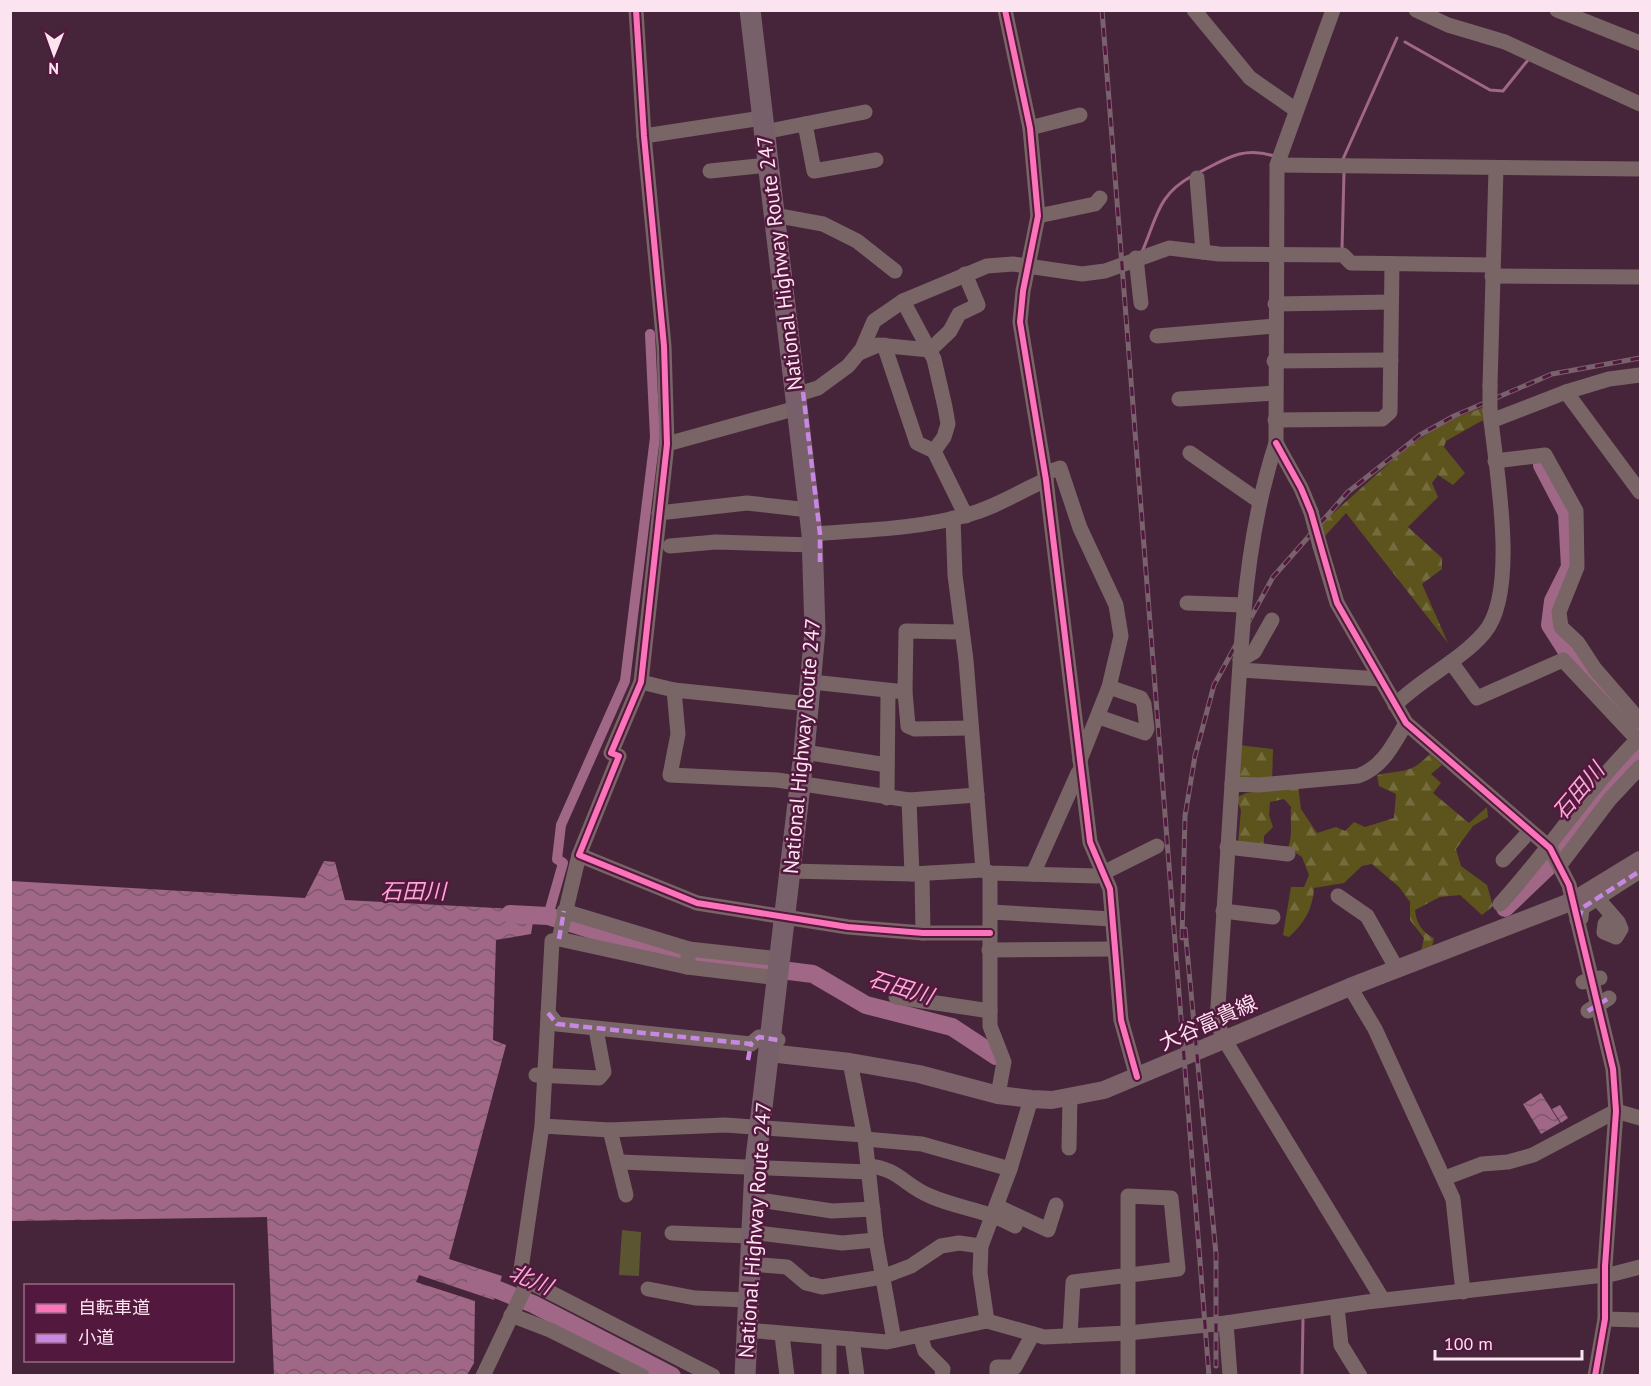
<svg xmlns="http://www.w3.org/2000/svg" width="1651" height="1386" font-family="'PT Sans','Noto Sans JP',sans-serif">
<style>
.forest{fill:url(#forest-firs)}
.pitch{fill:#5c5532}
.water{fill:url(#water-waves)}
.lines{fill:none;stroke-linecap:round;stroke-linejoin:round}
.stream{stroke:#a06786;stroke-width:3}
.canal{stroke:#a06786;stroke-width:10}
.river{stroke:#a06786;stroke-width:18}
.minor{stroke:#796565;stroke-width:15}
.major{stroke:#7c6369;stroke-width:18}
.highway{stroke:#77606a;stroke-width:21}
.rail-casing{stroke:#79626c;stroke-width:5}
.rail{stroke:#53183d;stroke-width:3;stroke-dasharray:9;stroke-linecap:butt}
.minor-bridge{stroke:#796565;stroke-width:15}
.quiet{stroke:#c787e3;stroke-width:4.5;stroke-dasharray:9 4.5;stroke-linecap:butt}
.cycleway-casing{stroke:#53183d;stroke-width:10}
.cycleway{stroke:#fb73b8;stroke-width:6}
.labels{text-anchor:middle;stroke-width:5;stroke-linejoin:round;paint-order:stroke}
.street-label{font-size:21px;fill:#fbe3ef;stroke:#53183d}
.water-label{font-size:22px;font-style:italic;fill:#fda7d6;stroke:#53183d}
</style>
<defs>
<pattern id="forest-firs" width="22" height="20" patternUnits="userSpaceOnUse" patternTransform="scale(1.5)"><rect width="22" height="20" fill="#5c541c"/><path d="M5 1l3.5 6h-7zM16 11l3.5 6h-7z" fill="#746c3d"/></pattern>
<pattern id="water-waves" width="16" height="10" patternUnits="userSpaceOnUse" patternTransform="scale(1.5)"><rect width="16" height="10" fill="#a06786"/><path d="M0 5q4-4 8 0t8 0" fill="none" stroke="#7e596d"/></pattern>
</defs>
<rect width="100%" height="100%" fill="#46253a"/>
<g class="forest">
<path d="M1484 407 1483 420 1446 441 1444 447 1465 473 1453 485 1438 475 1432 483 1438 497 1408 527 1442 558V569L1422 584 1448 643 1346 513 1325 536 1321 524 1404 450 1445 422Z"/>
<path d="M1238 745 1273 749 1272 781H1235Z"/>
<path d="M1430 754 1442 765 1431 774 1441 783 1433 793 1469 823 1487 807 1488 817 1473 826 1456 849 1461 866 1487 885 1493 906 1482 915 1460 895 1440 897 1415 910C1416 922 1422 933 1434 938L1432 947 1421 951 1424 938 1410 920V902L1399 887 1372 864 1362 866 1344 883 1314 888C1313 909 1304 923 1289 937L1283 935 1291 887H1304L1309 875 1302 857 1288 848C1293 834 1290 822 1291 807L1284 799 1270 802 1269 815 1273 827 1264 836V848L1238 844 1241 810 1236 798 1246 793 1298 785 1301 809 1317 833 1336 827 1345 831 1354 822 1365 827 1394 818 1396 794 1379 786 1377 775C1404 769 1409 775 1430 754Z"/>
</g>
<path class="pitch" d="M622 1230 641 1232 639 1276 619 1275Z"/>
<g class="water">
<path d="M324 861 335 862 345 900 535 910 531 934 496 940 493 1040 506 1045 449 1259 502 1276 494 1300 419 1275 416 1282 475 1301 474 1363 467 1375H274L267 1217 11 1221V881L305 898Z"/>
<path d="M1541 1093 1560 1123 1541 1134 1523 1104Z"/>
<path d="M1560 1105 1568 1118 1561 1123 1552 1109Z"/>
</g>
<g class="lines">
<g class="stream">
<path d="M1405 42 1490 90 1503 91 1528 60"/>
<path d="M1343 159 1397 38"/>
<path d="M1198 173C1226 159 1242 146 1274 156"/>
<path d="M1342 249 1344 173"/>
<path d="M1142 252C1157 218 1157 195 1192 176"/>
<path d="M1302 1376 1303 1320"/>
</g>
<path class="canal" d="M548 916 563 863 557 859 561 825 625 681 655 437 650 334"/>
<g class="river">
<path d="M1542 465 1567 513 1570 567 1553 601 1550 625 1566 650 1640 731"/>
<path d="M1505 908 1549 866 1606 791 1640 757"/>
<path d="M510 914 548 916 640 945 685 956"/>
<path d="M692 957 766 968"/>
<path d="M789 971 813 974 866 1005 952 1027 996 1056"/>
<path d="M476 1281 533 1304 672 1376"/>
</g>
<g class="minor">
<path d="M636 10 644 136 664 346 667 444 641 682 611 753 619 756 579 855 697 903 848 927 923 933H990"/>
<path d="M1005 10 1030 128 1038 216 1023 291 1020 322 1046 480 1090 842 1110 889 1121 1020 1137 1077"/>
<path d="M1194 10 1250 78 1296 110"/>
<path d="M1416 10 1448 25 1505 42 1640 104"/>
<path d="M1557 10 1640 43"/>
<path d="M805 124 814 171 876 160"/>
<path d="M1030 128 1080 115"/>
<path d="M764 132 865 112"/>
<path d="M644 136 762 118"/>
<path d="M1277 165 1640 169"/>
<path d="M710 171 768 165"/>
<path d="M1197 178 1203 252"/>
<path d="M774 215 823 224 857 241 895 271"/>
<path d="M1038 216 1095 204 1100 198"/>
<path d="M1136 258 1141 303"/>
<path d="M1492 276 1640 277"/>
<path d="M903 301 934 359 945 407 948 424 944 437 934 451 966 516"/>
<path d="M1275 304 1391 302"/>
<path d="M1157 336 1275 326"/>
<path d="M884 345 917 443 934 451"/>
<path d="M859 353 878 345 930 350 950 331 959 314 978 305 965 274"/>
<path d="M1274 361 1391 360"/>
<path d="M1490 386 1496 168"/>
<path d="M1566 392 1609 379 1640 375"/>
<path d="M795 395 818 388 848 366 862 349 874 321 903 301 987 266 1013 264 1082 274 1105 271 1169 248 1219 254 1343 255 1351 263 1492 265"/>
<path d="M1179 399 1275 393"/>
<path d="M1275 420 1382 419 1390 412 1392 264"/>
<path d="M1491 421 1566 392 1640 492"/>
<path d="M1276 443 1301 488 1311 512"/>
<path d="M667 444 797 408"/>
<path d="M1190 453 1259 501"/>
<path d="M1495 461 1545 455 1576 511 1577 567 1559 612 1561 627 1578 643 1595 669 1640 721"/>
<path d="M1045 473 1060 468 1080 528 1116 605 1121 636 1109 687 1080 760"/>
<path d="M659 513 747 503 809 510"/>
<path d="M953 518 955 575 966 660 983 870"/>
<path d="M812 534C863 530 918 529 967 515 997 507 1018 492 1046 480"/>
<path d="M670 546 716 542 813 545"/>
<path d="M1320 546 1337 603 1406 723 1550 848 1569 885 1613 1069 1616 1111 1605 1266V1319L1595 1376"/>
<path d="M1187 603 1244 605"/>
<path d="M1244 611C1249 554 1258 498 1276 443L1277 165 1333 10"/>
<path d="M1240 660 1254 652 1272 620"/>
<path d="M1451 662 1477 698 1563 660 1638 740"/>
<path d="M1240 670 1381 679"/>
<path d="M641 682 674 690"/>
<path d="M812 682 905 692 908 726 915 729 971 728"/>
<path d="M905 692 906 631 961 632"/>
<path d="M809 704 674 690 678 734 670 775 777 780 909 800 977 795"/>
<path d="M1395 705C1422 678 1460 661 1484 633 1520 592 1495 464 1490 411"/>
<path d="M1099 717 1145 733 1147 729 1144 704 1141 698 1109 687"/>
<path d="M804 752 887 765"/>
<path d="M1232 784 1241 649"/>
<path d="M887 798 888 692"/>
<path d="M909 800 912 874"/>
<path d="M1227 847 1288 854"/>
<path d="M1503 860 1530 831"/>
<path d="M1560 865 1610 799 1640 767"/>
<path d="M790 871 912 874 983 870 990 873 1097 876 1157 846"/>
<path d="M990 873V1026L1004 1062 998 1095"/>
<path d="M922 874 923 933"/>
<path d="M1033 874 1078 773"/>
<path d="M1591 891 1618 922 1621 929 1616 937 1604 932 1605 924 1612 916"/>
<path d="M1338 896 1367 916 1397 969"/>
<path d="M1500 904C1550 850 1588 788 1640 737"/>
<path d="M564 911 689 949 780 959"/>
<path d="M1223 911 1273 917"/>
<path d="M991 912 1112 919"/>
<path d="M1577 920 1581 918 1582 908 1640 871"/>
<path d="M559 939 579 855"/>
<path d="M989 950 1115 949"/>
<path d="M687 967 778 978"/>
<path d="M1350 987 1375 1029 1453 1199 1463 1292"/>
<path d="M896 997 990 1011"/>
<path d="M548 1013 557 1024 751 1044 759 1037 778 1040"/>
<path d="M850 1062 865 1139 876 1240 894 1340"/>
<path d="M536 1075 599 1078 604 1072 597 1035"/>
<path d="M542 1126 610 1130 725 1125 864 1135"/>
<path d="M610 1130 626 1195"/>
<path d="M865 1139 922 1144 1010 1169"/>
<path d="M1069 1148 1070 1097"/>
<path d="M620 1162 868 1172"/>
<path d="M868 1166C898 1168 905 1186 930 1196 960 1209 984 1209 1015 1226"/>
<path d="M1445 1178 1482 1164 1508 1162 1533 1155 1616 1111 1640 1118"/>
<path d="M753 1199 832 1211 873 1209"/>
<path d="M1001 1208 1048 1230 1056 1205"/>
<path d="M750 1232 842 1243 876 1240"/>
<path d="M672 1233 750 1236"/>
<path d="M749 1264 787 1267 806 1283 822 1287 882 1277 911 1266 941 1246 959 1243 981 1246"/>
<path d="M528 1281 713 1376"/>
<path d="M648 1289 695 1298 748 1300"/>
<path d="M1383 1300 1224 1039 1217 1022 1232 784 1259 785 1358 776C1383 767 1393 745 1406 723"/>
<path d="M1337 1307 1341 1345 1360 1376"/>
<path d="M511 1315 550 1330 642 1376"/>
<path d="M1605 1319 1640 1320"/>
<path d="M987 1321 980 1273 981 1246 1010 1169 1031 1099"/>
<path d="M1226 1323 1230 1376"/>
<path d="M746 1330 887 1342 987 1321 1044 1337 1128 1333 1226 1323 1367 1302 1613 1274 1640 1267"/>
<path d="M782 1335 787 1376"/>
<path d="M920 1335 925 1351 943 1369 942 1376"/>
<path d="M1070 1336 1073 1282 1178 1269 1171 1198 1128 1196V1376"/>
<path d="M852 1339 857 1376"/>
<path d="M483 1376 528 1281 520 1276 542 1126 552 941 559 939 687 967 689 949"/>
<path d="M829 1376V1338"/>
<path d="M997 1376V1367H1015L1033 1334"/>
</g>
<path class="major" d="M769 1053 850 1062 919 1074 998 1095 1031 1099 1052 1100 1104 1090 1350 987 1573 901 1640 860"/>
<path class="highway" d="M745 1376 755 1167 804 752 815 631 812 534 750 10"/>
<defs>
<g id="rail">
<path d="M1102 10 1209 1376"/>
<path d="M1185 929 1216 1254V1366"/>
<path d="M1182 938 1185 816 1195 756 1214 685 1273 577 1348 492 1420 435 1454 416 1552 374 1640 358"/>
</g>
</defs>
<use href="#rail" class="rail-casing"/>
<use href="#rail" class="rail"/>
<g class="minor-bridge">
<path d="M1490 411V386"/>
<path d="M1311 512 1320 546"/>
<path d="M1241 649 1244 611"/>
<path d="M1583 982 1600 978"/>
<path d="M1588 1011 1609 998"/>
</g>
<g class="quiet">
<path d="M803 392 820 534V563"/>
<path d="M1579 919 1582 908 1640 871"/>
<path d="M559 939 564 911"/>
<path d="M1588 1011 1609 998"/>
<path d="M548 1013 557 1024 751 1044 759 1037 778 1040"/>
<path d="M748 1060 751 1044"/>
</g>
<defs>
<g id="cycleway">
<path d="M636 10 644 136 664 346 667 444 641 682 611 753 619 756 579 855 697 903 848 927 923 933H990"/>
<path d="M1005 10 1030 128 1038 216 1023 291 1020 322 1046 480 1090 842 1110 889 1121 1020 1137 1077"/>
<path d="M1276 443 1301 488 1311 512 1337 603 1406 723 1550 848 1569 885 1613 1069 1616 1111 1605 1266V1319L1595 1376"/>
</g>
</defs>
<use href="#cycleway" class="cycleway-casing"/>
<use href="#cycleway" class="cycleway"/>
</g>
<g class="labels">
<g class="street-label">
<text transform="translate(780 263) rotate(-97)" y="7">National Highway Route 247</text>
<text transform="translate(802 746) rotate(-85)" y="7">National Highway Route 247</text>
<text transform="translate(1208 1023) rotate(-24)" y="7">大谷富貴線</text>
<text transform="translate(755 1230) rotate(-86)" y="7">National Highway Route 247</text>
</g>
<g class="water-label">
<text transform="translate(1578 791) rotate(-50)" y="8">石田川</text>
<text x="413" y="899">石田川</text>
<text transform="translate(901 987) rotate(17)" y="8">石田川</text>
<text transform="translate(531 1279) rotate(23)" y="8">北川</text>
</g>
</g>
<rect width="1651" height="1386" fill="none" stroke="#fbe3ef" stroke-width="24"/>
<rect x="24" y="1284" width="210" height="78" fill="#53183d" stroke="#966984" stroke-width="1.5"/>
<rect x="36" y="1304" width="30" height="9" fill="#fb73b8" stroke="#966984" stroke-width="1.5"/>
<text x="78" y="1314" font-size="18" fill="#fbe3ef">自転車道</text>
<rect x="36" y="1334" width="30" height="9" fill="#c787e3" stroke="#966984" stroke-width="1.5"/>
<text x="78" y="1344" font-size="18" fill="#fbe3ef">小道</text>
<g transform="translate(54 54) rotate(181)" stroke="#53183d" stroke-width="4.5" paint-order="stroke">
<path d="M0-4.5L10 22L0 15L-10 22Z" fill="#fbe3ef"/>
<text y="-9" font-size="16" font-weight="bold" text-anchor="middle" fill="#fbe3ef">N</text>
</g>
<path d="M1435 1350v9h147v-9" fill="none" stroke="#fbe3ef" stroke-width="3"/>
<text x="1444" y="1350" font-size="18" fill="#fbe3ef" stroke="#53183d" stroke-width="4.5" paint-order="stroke">100 m</text>
</svg>
